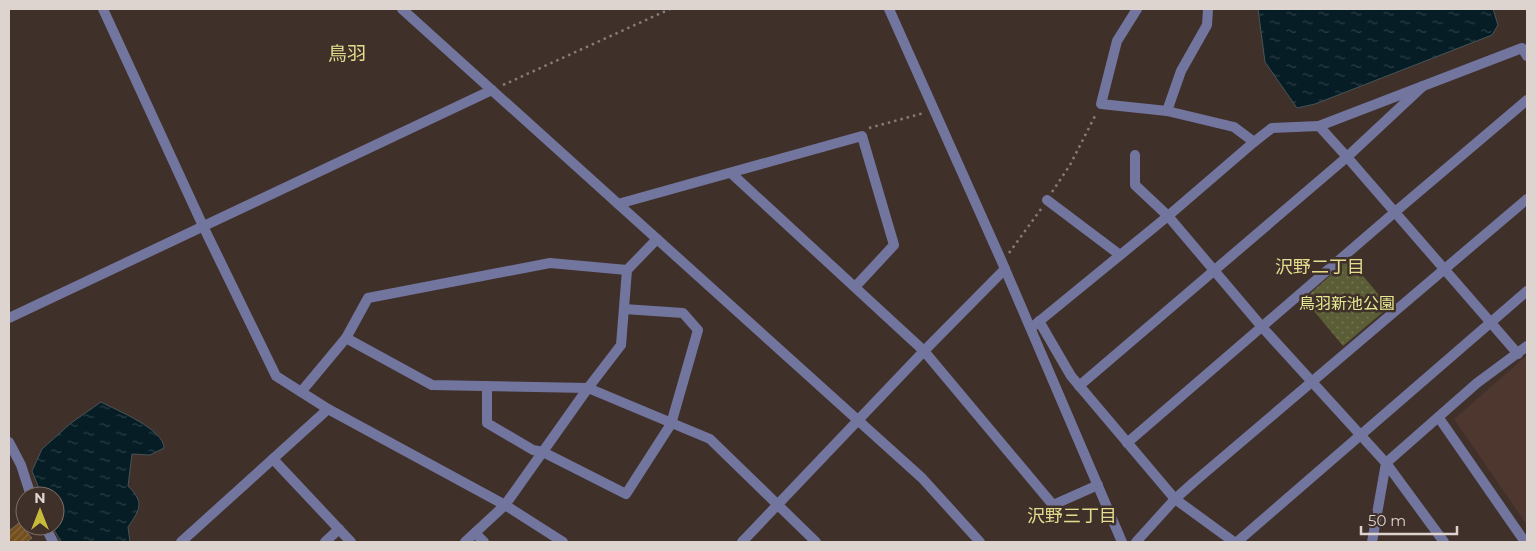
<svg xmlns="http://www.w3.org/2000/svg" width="1536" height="551" font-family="Montserrat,'Noto Sans JP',sans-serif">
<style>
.built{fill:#4d372f}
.park{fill:url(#park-dots)}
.water{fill:url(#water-ripples);stroke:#475458}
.building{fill:url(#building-hatch);stroke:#786c5f}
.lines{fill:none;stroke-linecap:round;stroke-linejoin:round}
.path{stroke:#887b76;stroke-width:2.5;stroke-dasharray:2.5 4;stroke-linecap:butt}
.minor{stroke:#72759e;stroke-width:10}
.tertiary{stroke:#72759e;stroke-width:10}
.labels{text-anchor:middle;stroke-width:5;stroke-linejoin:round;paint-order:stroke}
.park-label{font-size:16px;fill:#e4ea93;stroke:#40302a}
.neighbourhood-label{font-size:18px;fill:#e3dd8e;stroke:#40302a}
.quarter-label{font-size:19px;fill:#e3dd8e;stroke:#40302a}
</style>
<defs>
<pattern id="park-dots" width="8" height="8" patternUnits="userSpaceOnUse" patternTransform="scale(1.25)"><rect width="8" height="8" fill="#5a5d35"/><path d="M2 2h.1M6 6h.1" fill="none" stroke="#717351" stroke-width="1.8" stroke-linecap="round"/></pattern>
<pattern id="water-ripples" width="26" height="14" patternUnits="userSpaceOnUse" patternTransform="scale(1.25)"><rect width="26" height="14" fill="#071d25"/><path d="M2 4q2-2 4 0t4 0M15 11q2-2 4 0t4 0" fill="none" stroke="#2b3d44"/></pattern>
<pattern id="building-hatch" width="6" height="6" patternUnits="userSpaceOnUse" patternTransform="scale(1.25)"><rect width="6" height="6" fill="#734e1e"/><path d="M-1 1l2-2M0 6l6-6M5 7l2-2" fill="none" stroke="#86673e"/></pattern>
</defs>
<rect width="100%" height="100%" fill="#40302a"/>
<path class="built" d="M1527 355V525L1454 419Z"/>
<path class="park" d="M1349 259 1389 307 1343 346 1304 299Z"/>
<g class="water">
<path d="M1258 9H1493L1498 25 1492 35 1315 104 1297 108 1265 62Z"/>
<path d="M101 402C116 410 164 429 164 448L150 455 132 454 128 486C145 503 140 509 128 527L130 542H61L52 526H55V496H42L32 471 42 449 71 423Z"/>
</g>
<path class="building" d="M19 523 32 538 26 542H9V531Z"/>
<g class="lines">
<g class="path">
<path d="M503 85 670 9"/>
<path d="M869 128 924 113"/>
<path d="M1052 192 1070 165 1096 114"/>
<path d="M1009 253 1041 209"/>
</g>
<g class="minor">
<path d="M103 9 203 226 276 376 328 409 505 505 563 542"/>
<path d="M889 9 1002 262 1122 542"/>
<path d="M1137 9 1117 41 1101 104 1167 111 1234 127 1254 142"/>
<path d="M1167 111 1181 71 1207 25 1208 9"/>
<path d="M1319 126 1522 48 1527 56"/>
<path d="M1135 155V185L1168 216 1262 327 1386 463 1444 542"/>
<path d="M731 173 924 351 1053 505 1098 485"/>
<path d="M1047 200 1120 255"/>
<path d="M618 204 862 136 894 245 855 287"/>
<path d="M9 318 492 90"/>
<path d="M1039 321 1071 376 1175 499 1234 542"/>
<path d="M1031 328 1168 216 1254 142 1272 128 1319 126 1347 157 1518 354"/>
<path d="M346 338 432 385 588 388 621 345 627 270 657 239"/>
<path d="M487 386V423L533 450 543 452 626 494 671 424 698 330 683 313 624 309"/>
<path d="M1079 386 1347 157 1423 86"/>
<path d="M301 392 346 338 368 298 550 263 627 270"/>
<path d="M1439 418 1525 542"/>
<path d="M9 442 21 465 31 496"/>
<path d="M1127 443 1395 212 1527 100"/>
<path d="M273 459 351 542"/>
<path d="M45 526 53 542"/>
<path d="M475 533 484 542"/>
<path d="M181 542 328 409"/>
<path d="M325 542 339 529"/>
<path d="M465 542 505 505 588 388 710 439 816 542"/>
<path d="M742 542 924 351 1005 269"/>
<path d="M1136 542 1175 499 1194 482 1527 199"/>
<path d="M1237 542 1527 291"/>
<path d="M1372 542 1386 463 1477 383 1527 346"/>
</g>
<path class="tertiary" d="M402 9 922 478 980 542"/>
</g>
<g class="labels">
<g class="park-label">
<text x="1347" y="309">鳥羽新池公園</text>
</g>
<g class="neighbourhood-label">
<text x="1320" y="273">沢野二丁目</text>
<text x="1072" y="522">沢野三丁目</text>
</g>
<g class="quarter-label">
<text x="347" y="60">鳥羽</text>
</g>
</g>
<rect width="1536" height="551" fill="none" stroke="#ddd3cf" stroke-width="20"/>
<g transform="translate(40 511)"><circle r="24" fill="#40302a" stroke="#7f716c"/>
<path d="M0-4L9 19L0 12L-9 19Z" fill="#c7bb3c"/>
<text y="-8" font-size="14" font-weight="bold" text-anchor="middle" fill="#ddd3cf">N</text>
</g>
<path d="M1361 526v8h96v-8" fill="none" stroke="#ddd3cf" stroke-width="2.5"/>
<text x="1368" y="526" font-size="15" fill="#ddd3cf" stroke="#40302a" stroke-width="4" paint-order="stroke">50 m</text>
</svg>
